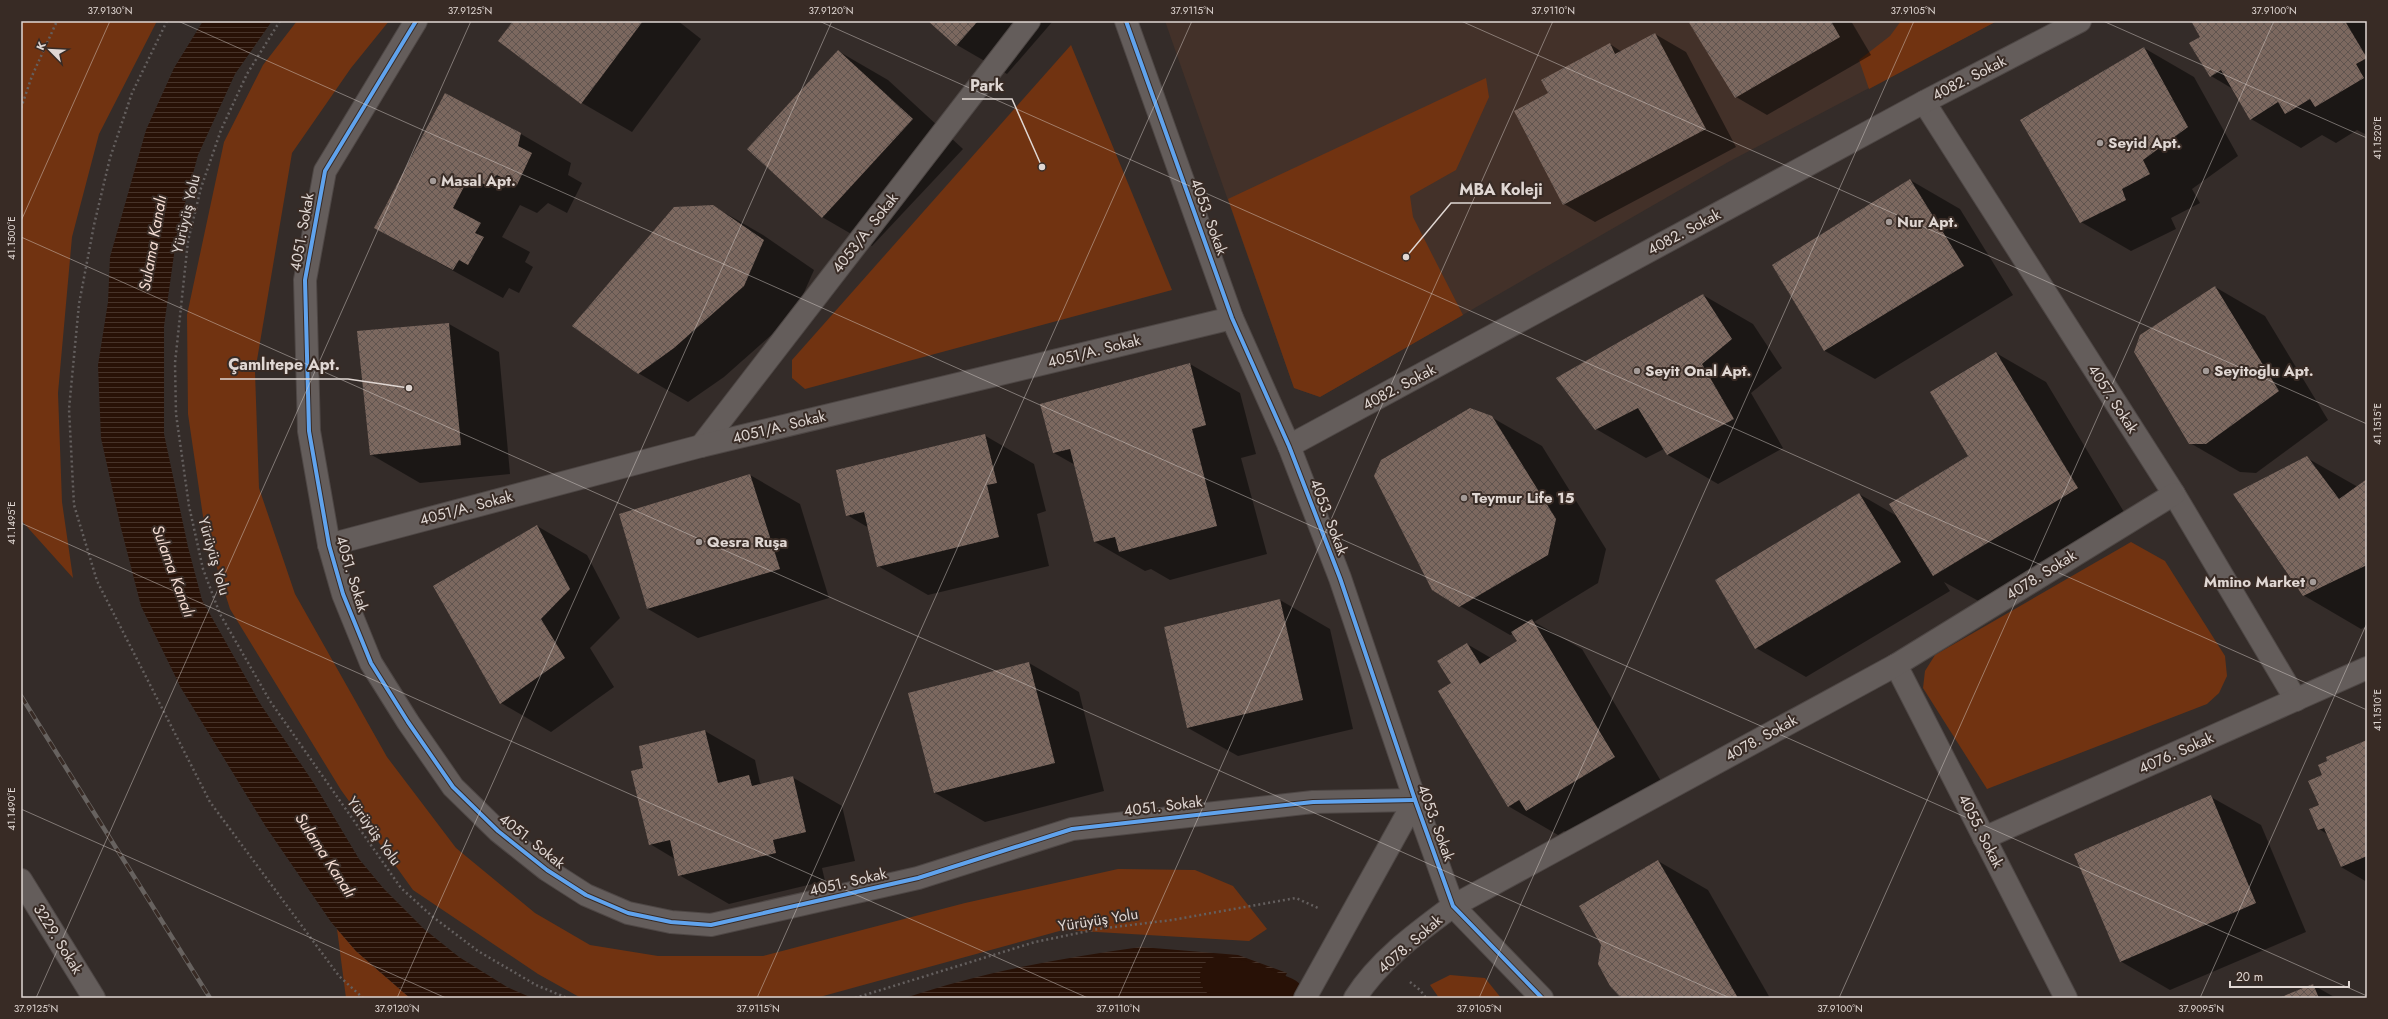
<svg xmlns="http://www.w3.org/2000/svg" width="2388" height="1019" font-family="Jost,sans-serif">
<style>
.built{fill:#433129}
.green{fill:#713311}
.water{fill:url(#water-rules)}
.shadow{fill:#0007}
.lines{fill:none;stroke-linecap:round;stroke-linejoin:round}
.canal{stroke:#281106;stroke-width:42}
.building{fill:url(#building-cross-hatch)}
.minor-casing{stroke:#4e4745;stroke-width:24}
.tertiary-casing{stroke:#4e4745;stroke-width:24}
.path{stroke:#645f5e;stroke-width:2.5;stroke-dasharray:2 3;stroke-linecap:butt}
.minor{stroke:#645d5b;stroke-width:22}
.tertiary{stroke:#645d5b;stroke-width:22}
.rail-casing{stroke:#67625f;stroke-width:4.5}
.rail{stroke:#382b25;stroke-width:3;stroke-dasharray:9;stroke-linecap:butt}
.cycleway-casing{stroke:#382b25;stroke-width:6}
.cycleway{stroke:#60a3ed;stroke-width:4}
.ticks{fill:none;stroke:#e0d7d3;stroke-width:1;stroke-opacity:0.45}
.poi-dot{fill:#a49b98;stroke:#382b25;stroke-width:1.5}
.labels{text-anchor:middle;stroke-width:4;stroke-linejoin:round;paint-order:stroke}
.street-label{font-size:15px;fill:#e0d7d3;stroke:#382b25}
.poi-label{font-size:15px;font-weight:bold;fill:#e0d7d3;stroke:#382b25;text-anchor:start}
.water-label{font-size:16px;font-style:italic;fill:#f6ded4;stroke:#382b25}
.leader{fill:none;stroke:#e0d7d3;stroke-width:1.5}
.callout-dot{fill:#e0d7d3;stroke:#382b25;stroke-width:1.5}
.callout-label{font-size:16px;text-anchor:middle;font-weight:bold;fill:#e0d7d3;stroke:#382b25;stroke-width:4;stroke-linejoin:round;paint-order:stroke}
.neatline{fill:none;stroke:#e0d7d3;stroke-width:1.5}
.ticks-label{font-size:10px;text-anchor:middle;fill:#e0d7d3}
</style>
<defs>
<pattern id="water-rules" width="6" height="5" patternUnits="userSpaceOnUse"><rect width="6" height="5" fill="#281106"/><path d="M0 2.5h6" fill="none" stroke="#473329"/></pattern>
<pattern id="building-cross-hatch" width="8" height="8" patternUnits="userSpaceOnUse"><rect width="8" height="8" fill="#7c685f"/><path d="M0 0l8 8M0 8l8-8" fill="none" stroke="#60544f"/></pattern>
</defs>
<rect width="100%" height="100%" fill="#342c29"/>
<path class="built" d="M1165 21H1997L1730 161 1320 397 1294 388Z"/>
<g class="green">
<path d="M21 21H157L99 134 72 237 58 393 62 502 73 578 21 520Z"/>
<path d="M297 21H389L351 68 292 153 255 372 259 488 295 594 387 757 456 848 535 913 590 945 658 956H763L965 903 1118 869 1195 870 1233 886 1267 929 1249 941 1063 930 816 998H581L538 974 413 890 341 790 230 609 205 530 188 414 187 315 224 142 263 65Z"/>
<path d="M1901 21H1997L1869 89 1859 60 1890 36Z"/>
<path d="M1071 45 1172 290 805 389 792 378V360Z"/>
<path d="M1486 78 1489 97 1456 170 1410 196 1413 217 1463 315 1320 397 1294 388 1228 199Z"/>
<path d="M2131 542 2165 561 2225 656 2227 676 2219 693 2207 704 1987 789 1923 688 1925 671 1935 655Z"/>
<path d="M337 929 356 951 410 998H346Z"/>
<path d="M1450 975 1485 978 1501 998H1439L1430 985Z"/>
</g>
<g class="water">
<path d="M203 21H272L235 74 198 155 177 233 164 326V434L188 547 202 600 261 705 313 782 359 859 384 889 424 929 459 957 507 987 532 998H410L356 951 331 922 266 827 181 688 141 606 121 528 101 438 98 365 108 302 110 257 146 130 174 68Z"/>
<path d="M1141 947 1238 955 1287 973 1274 998H905C982 972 1061 958 1141 947Z"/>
</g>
<g class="shadow">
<path d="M514 21H678L701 39 632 132 582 103 499 41Z"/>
<path d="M930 21H1053L1007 74 957 45Z"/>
<path d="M1689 21H1851L1871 55 1767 115 1736 97Z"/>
<path d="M2192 21H2367V135L2357 130 2336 143 2322 135 2301 148 2251 119 2233 89 2211 76 2202 37Z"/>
<path d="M1655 34 1686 52 1736 147 1595 222 1564 204 1550 94 1610 44 1622 52Z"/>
<path d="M2144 48 2194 77 2238 156 2192 189 2200 203 2171 218 2176 229 2131 251 2081 222Z"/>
<path d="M838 51 888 80 963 149 872 246 822 217Z"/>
<path d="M521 134 571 163 568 175 582 183 567 213 548 203 537 213 520 205 502 237 530 252 525 262 533 267 519 293 509 288 503 298 375 228Z"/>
<path d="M1910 180 1960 209 2013 295 1875 379 1825 351 1773 266Z"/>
<path d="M713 206 763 235 814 270 794 315 724 377 688 402 638 373Z"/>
<path d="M2215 287 2265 316 2328 420 2256 473 2240 472 2190 443Z"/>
<path d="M1703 295 1753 324 1782 368 1751 393 1783 448 1718 484 1668 455 1664 449 1646 458 1596 429Z"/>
<path d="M449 324 499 352 510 474 420 483 370 454Z"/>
<path d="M1996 353 2046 382 2127 517 1984 604 1944 582 1950 591 1806 677 1756 648 1716 580 1859 494 1897 516 1970 456Z"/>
<path d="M1190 364 1240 393 1256 454 1241 458 1267 554 1170 580 1151 569 1145 571 1095 542 1075 465 1054 453Z"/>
<path d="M1491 417 1542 446 1606 549 1598 583 1534 622 1582 649 1664 786 1577 839 1564 831 1558 835 1508 806 1467 644 1491 658 1518 642 1513 634 1510 635 1460 606Z"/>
<path d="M984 435 1034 464 1046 511 1037 514 1049 566 928 595 878 566 869 528 847 515Z"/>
<path d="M2307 458 2358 487 2367 481V626L2361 629 2303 595Z"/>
<path d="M750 475 800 504 829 598 698 638 648 609 620 515Z"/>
<path d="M537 526 587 555 620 618 590 648 614 687 551 732 501 703Z"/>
<path d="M1280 600 1330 629 1353 729 1238 756 1188 728Z"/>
<path d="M1029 663 1079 692 1104 791 985 822 935 793 910 693Z"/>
<path d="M705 731 755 760 760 783 763 784 792 777 842 806 855 861 822 868 825 881 729 904 679 875 675 859 650 844 645 769Z"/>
<path d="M2367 741V882L2341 867 2327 834 2319 829 2323 775Z"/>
<path d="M2211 797 2261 825 2306 932 2170 990 2120 961Z"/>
<path d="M1658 861 1708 890 1770 998H1622Z"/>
<path d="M2313 985 2336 998H2281Z"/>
</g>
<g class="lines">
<path class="canal" d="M1221 977 1249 983 1284 998"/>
</g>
<g class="building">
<path d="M513 21H643L581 104 498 41Z"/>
<path d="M928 21H978L956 46Z"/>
<path d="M1688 21H1831L1840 37 1735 98Z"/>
<path d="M2191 21H2345L2367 58 2356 64 2364 78 2315 107 2310 99 2285 114 2278 102 2250 120 2221 70 2210 77 2189 43 2200 37Z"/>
<path d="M1655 33 1706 129 1563 205 1514 111 1548 93 1541 80 1610 43 1615 54Z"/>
<path d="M2144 47 2188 127 2143 160 2150 174 2122 189 2126 200 2080 223 2020 120Z"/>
<path d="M838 50 913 119 822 218 747 149Z"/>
<path d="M445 93 521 133 518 146 532 153 517 185 497 175 486 185 469 177 453 208 481 223 475 233 484 237 468 265 459 260 453 270 374 228Z"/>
<path d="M1910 179 1964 266 1824 351 1772 265Z"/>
<path d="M713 205 764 240 744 286 674 348 638 374 572 326 674 207Z"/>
<path d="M2215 286 2279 391 2206 444H2189L2134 352 2140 335Z"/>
<path d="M1703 294 1732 339 1702 364 1734 419 1667 455 1638 408 1595 430 1556 378Z"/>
<path d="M449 323 461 445 370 455 357 331Z"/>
<path d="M1996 352 2078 488 1933 576 1889 504 1968 456 1930 392Z"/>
<path d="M1190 363 1206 425 1192 429 1217 526 1119 552 1115 537 1094 542 1070 449 1053 453 1040 404Z"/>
<path d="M1470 408 1492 416 1556 519 1548 555 1459 607 1432 590 1374 476 1381 460Z"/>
<path d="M985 434 997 483 987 485 999 537 877 567 864 512 846 516 836 470Z"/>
<path d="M2307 456 2339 499 2367 479V565L2303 596 2233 494Z"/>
<path d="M750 474 780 569 647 609 619 514Z"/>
<path d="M1859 493 1901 562 1755 649 1715 580Z"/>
<path d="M537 525 570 589 541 619 565 658 500 704 433 586Z"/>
<path d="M1280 599 1303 700 1187 728 1164 627Z"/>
<path d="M1532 619 1615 757 1526 811 1519 800 1508 807 1438 691 1451 683 1437 661 1467 643 1480 664 1517 641 1511 632Z"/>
<path d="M1029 662 1055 763 934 793 908 693Z"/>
<path d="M705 730 718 783 749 775 752 786 793 776 806 832 773 840 776 853 678 876 670 840 649 845 631 771 643 768 639 746Z"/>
<path d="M2367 740V856L2341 867 2324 828 2318 830 2309 809 2319 805 2308 781 2322 775 2318 765 2327 761 2326 757Z"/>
<path d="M2211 795 2256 903 2120 962 2074 854Z"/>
<path d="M1658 860 1738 998H1621L1610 986 1598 964 1601 945 1579 906Z"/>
<path d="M2313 984 2319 998H2279Z"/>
</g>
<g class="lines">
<defs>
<g id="minor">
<path d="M416 21 325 171 305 280 309 431 329 545 343 594 371 663 408 722 453 787 498 831 547 870 586 895 628 913 671 922 711 925 918 878 1072 829 1313 802 1415 800"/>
<path d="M1126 21 1232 318 1289 446 1340 578 1415 800 1453 906 1542 998"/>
<path d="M1924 102 2174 494 2296 700"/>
<path d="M701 446 1029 21"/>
<path d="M1289 446 1924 102 2080 21"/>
<path d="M329 545 701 446 1232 318"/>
<path d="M1896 665 2066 998"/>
<path d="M1984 838 2367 668"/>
<path d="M1305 998 1415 800"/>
<path d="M1355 998C1379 960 1418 932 1453 906L1896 665 2174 494"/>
</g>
<path id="tertiary" d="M21 880 94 998"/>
</defs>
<use href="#minor" class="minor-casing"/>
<use href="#tertiary" class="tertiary-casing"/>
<g class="path">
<path d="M167 21 132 93 110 158 94 225 79 304 69 409 74 505 97 581 210 802 339 976 363 998"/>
<path d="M280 21 247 74 221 130 201 188 188 241 175 363 176 414 189 506 203 569 220 614 270 701 401 888 433 917 478 951 536 985 567 998"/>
<path d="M21 108 32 76 57 21"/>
<path d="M1410 982 1420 990 1426 998"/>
<path d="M855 998 1035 942 1098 929 1172 920 1296 898 1318 908"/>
</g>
<use href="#minor" class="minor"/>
<use href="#tertiary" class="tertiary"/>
<defs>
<path id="rail" d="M21 696 210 998"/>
</defs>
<use href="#rail" class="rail-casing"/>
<use href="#rail" class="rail"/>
<defs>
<g id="cycleway">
<path d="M416 21 325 171 305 280 309 431 329 545 343 594 371 663 408 722 453 787 498 831 547 870 586 895 628 913 671 922 711 925 918 878 1072 829 1313 802 1415 800"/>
<path d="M1126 21 1232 318 1289 446 1340 578 1415 800 1453 906 1542 998"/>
</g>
</defs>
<use href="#cycleway" class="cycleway-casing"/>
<use href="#cycleway" class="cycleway"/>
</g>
<path class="ticks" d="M178 21 2367 996M819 21 2367 710M1461 21 2367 424M2103 21 2367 138M21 221 110 21M21 237 1730 998M21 523 1088 998M21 809 446 998M36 998 471 21M397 998 832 21M757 998 1192 21M1118 998 1553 21M1479 998 1914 21M1839 998 2274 21M2200 998 2367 623"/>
<g class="poi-dot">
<circle cx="2100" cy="143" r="4"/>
<circle cx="433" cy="181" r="4"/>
<circle cx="1889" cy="222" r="4"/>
<circle cx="1637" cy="371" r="4"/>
<circle cx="2206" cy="371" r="4"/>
<circle cx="1464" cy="498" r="4"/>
<circle cx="699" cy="542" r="4"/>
<circle cx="2313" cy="582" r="4"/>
</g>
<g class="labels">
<g class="street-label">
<text transform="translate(1969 78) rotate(-27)" y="5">4082. Sokak</text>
<text transform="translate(186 214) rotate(-77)" y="5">Yürüyüş Yolu</text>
<text transform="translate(1209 217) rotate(70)" y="5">4053. Sokak</text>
<text transform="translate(302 232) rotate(-80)" y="5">4051. Sokak</text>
<text transform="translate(1684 232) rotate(-28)" y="5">4082. Sokak</text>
<text transform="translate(865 233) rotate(-52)" y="5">4053/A. Sokak</text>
<text transform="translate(1094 351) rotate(-14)" y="5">4051/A. Sokak</text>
<text transform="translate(1399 387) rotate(-28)" y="5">4082. Sokak</text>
<text transform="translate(2113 399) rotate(57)" y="5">4057. Sokak</text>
<text transform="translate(779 427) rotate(-14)" y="5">4051/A. Sokak</text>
<text transform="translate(466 508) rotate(-15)" y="5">4051/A. Sokak</text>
<text transform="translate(1329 517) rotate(69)" y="5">4053. Sokak</text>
<text transform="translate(214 556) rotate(74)" y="5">Yürüyüş Yolu</text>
<text transform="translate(352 574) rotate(73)" y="5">4051. Sokak</text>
<text transform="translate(2041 575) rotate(-32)" y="5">4078. Sokak</text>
<text transform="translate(1761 738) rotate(-29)" y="5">4078. Sokak</text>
<text transform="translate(2176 753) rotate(-24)" y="5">4076. Sokak</text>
<text transform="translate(1163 806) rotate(-7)" y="5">4051. Sokak</text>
<text transform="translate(1436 823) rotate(70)" y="5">4053. Sokak</text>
<text transform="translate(374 831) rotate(54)" y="5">Yürüyüş Yolu</text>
<text transform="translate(1981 831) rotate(63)" y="5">4055. Sokak</text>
<text transform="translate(532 841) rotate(38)" y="5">4051. Sokak</text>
<text transform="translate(848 882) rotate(-13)" y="5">4051. Sokak</text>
<text transform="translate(1098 920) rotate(-9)" y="5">Yürüyüş Yolu</text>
<text transform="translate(58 939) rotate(58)" y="5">3229. Sokak</text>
<text transform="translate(1410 944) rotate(-41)" y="5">4078. Sokak</text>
</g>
<g class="poi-label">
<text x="2108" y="148">Seyid Apt.</text>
<text x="441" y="186">Masal Apt.</text>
<text x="1897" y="227">Nur Apt.</text>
<text x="1645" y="376">Seyit Onal Apt.</text>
<text x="2214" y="376">Seyitoğlu Apt.</text>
<text x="1472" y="503">Teymur Life 15</text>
<text x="707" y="547">Qesra Ruşa</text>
<text x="2305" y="587" text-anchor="end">Mmino Market</text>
</g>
<g class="water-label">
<text transform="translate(152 243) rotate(-80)" y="6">Sulama Kanalı</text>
<text transform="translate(174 571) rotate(70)" y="6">Sulama Kanalı</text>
<text transform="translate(326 855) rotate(57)" y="6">Sulama Kanalı</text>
</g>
</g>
<path class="leader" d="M1042 167L1012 99H962M1406 257L1451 203H1551M409 388L348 379H220"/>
<g class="callout-dot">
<circle cx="1042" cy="167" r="4"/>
<circle cx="1406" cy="257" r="4"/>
<circle cx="409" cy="388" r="4"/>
</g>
<g class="callout-label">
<text x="987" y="91">Park</text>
<text x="1501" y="195">MBA Koleji</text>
<text x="284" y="370">Çamlıtepe Apt.</text>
</g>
<rect width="2388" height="1019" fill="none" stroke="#382b25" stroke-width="44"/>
<g transform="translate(50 50) rotate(294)" stroke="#382b25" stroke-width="3" paint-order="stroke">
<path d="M0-3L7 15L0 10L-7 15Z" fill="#e0d7d3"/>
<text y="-6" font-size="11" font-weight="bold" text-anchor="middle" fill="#e0d7d3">K</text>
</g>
<path d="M2230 981v6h119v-6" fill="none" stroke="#e0d7d3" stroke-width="2"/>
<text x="2236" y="981" font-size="12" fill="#e0d7d3" stroke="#382b25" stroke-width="3" paint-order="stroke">20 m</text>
<rect x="22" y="22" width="2344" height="975" class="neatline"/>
<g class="ticks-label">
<text x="110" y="14">37.9130°N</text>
<text x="470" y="14">37.9125°N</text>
<text x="831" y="14">37.9120°N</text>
<text x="1192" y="14">37.9115°N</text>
<text x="1553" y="14">37.9110°N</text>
<text x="1913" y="14">37.9105°N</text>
<text x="2274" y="14">37.9100°N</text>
<text transform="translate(2377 138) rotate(-90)" y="4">41.1520°E</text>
<text transform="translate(11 238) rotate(-90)" y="4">41.1500°E</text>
<text transform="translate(2377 424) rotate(-90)" y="4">41.1515°E</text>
<text transform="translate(11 523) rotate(-90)" y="4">41.1495°E</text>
<text transform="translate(2377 710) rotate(-90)" y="4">41.1510°E</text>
<text transform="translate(11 809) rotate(-90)" y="4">41.1490°E</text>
<text x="36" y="1012">37.9125°N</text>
<text x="397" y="1012">37.9120°N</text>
<text x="758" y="1012">37.9115°N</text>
<text x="1118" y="1012">37.9110°N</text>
<text x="1479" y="1012">37.9105°N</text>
<text x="1840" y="1012">37.9100°N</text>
<text x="2201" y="1012">37.9095°N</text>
</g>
</svg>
